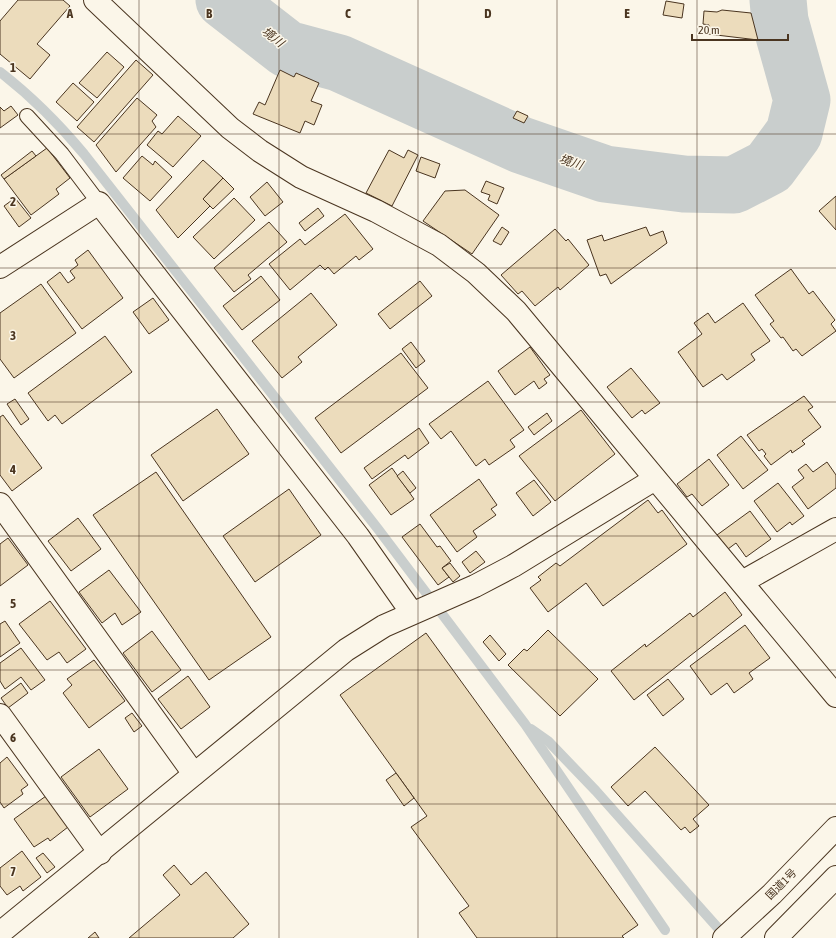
<svg xmlns="http://www.w3.org/2000/svg" width="836" height="938" font-family="'Asap Condensed','Noto Sans JP',sans-serif">
<style>
.lines{fill:none;stroke-linecap:round;stroke-linejoin:round}
.stream{stroke:#c9cecd;stroke-width:10}
.river{stroke:#c9cecd;stroke-width:57}
.building{fill:#ecdcbc;stroke:#4a3520}
.lane-casing{stroke:#4a3520;stroke-width:16}
.street-casing{stroke:#4a3520;stroke-width:24}
.highway-casing{stroke:#4a3520;stroke-width:24}
.lane{stroke:#fbf6e9;stroke-width:14}
.street{stroke:#fbf6e9;stroke-width:22}
.highway{stroke:#fbf6e9;stroke-width:22}
.grid{fill:none;stroke:#4a3520;stroke-width:1;stroke-opacity:0.55}
.labels{text-anchor:middle;stroke-width:3;stroke-linejoin:round;paint-order:stroke}
.street-label{font-size:11px;fill:#4a3520;stroke:#fbf6e9}
.water-label{font-size:12px;font-style:italic;fill:#4a3520;stroke:#fbf6e9}
.grid-label{font-size:13px;text-anchor:middle;font-weight:bold;fill:#4a3520;stroke:#fbf6e9;stroke-width:3;stroke-linejoin:round;paint-order:stroke}
</style>
<rect width="100%" height="100%" fill="#fbf6e9"/>
<g class="lines">
<g class="stream">
<path d="M0 72C31 96 59 124 84 154L378 529 525 724 665 930"/>
<path d="M531 729 548 741 596 791 726 937"/>
</g>
<path class="river" d="M224 0 287 49 339 63 521 145 605 174 684 184 734 185 769 167 794 133 802 100 780 21 778 0"/>
</g>
<g class="building">
<path d="M18 0H63L70 6 37 44 50 55 30 79 0 54V21Z"/>
<path d="M666 1 684 4 682 18 663 15Z"/>
<path d="M722 10 751 13 758 40 708 34 709 25 703 24 704 11 717 12Z"/>
<path d="M107 52 124 67 97 98 79 83Z"/>
<path d="M136 60 153 75 94 142 77 127Z"/>
<path d="M280 70 294 77 296 73 319 83 311 101 322 105 314 125 305 121 300 133 253 114 259 102 265 105Z"/>
<path d="M73 83 94 102 77 121 56 102Z"/>
<path d="M137 98 157 115 152 121 156 127 116 172 96 145Z"/>
<path d="M11 106 18 115 0 128V107L4 111Z"/>
<path d="M517 111 528 116 524 123 513 118Z"/>
<path d="M178 116 201 136 173 167 147 145 158 131 162 134Z"/>
<path d="M47 148 70 178 56 189 59 194 31 215 4 179Z"/>
<path d="M389 150 404 158 408 150 418 155 392 206 366 193Z"/>
<path d="M32 151 36 156 4 179 1 175Z"/>
<path d="M142 156 153 165 155 161 172 177 150 201 123 178Z"/>
<path d="M421 157 440 164 435 178 416 171Z"/>
<path d="M203 160 223 178 203 199 210 206 178 238 156 210Z"/>
<path d="M223 178 234 189 213 209 203 199Z"/>
<path d="M486 181 504 188 497 204 488 200 490 195 481 192Z"/>
<path d="M267 182 283 202 265 216 250 197Z"/>
<path d="M465 190 499 215 472 254 423 221 445 191Z"/>
<path d="M836 196V230L819 211Z"/>
<path d="M15 198 31 218 19 227 4 206Z"/>
<path d="M234 198 255 220 214 259 193 237Z"/>
<path d="M318 208 324 216 305 231 299 223Z"/>
<path d="M345 214 373 249 359 260 356 256 334 274 328 267 325 270 320 265 290 290 269 264 300 239 305 245Z"/>
<path d="M269 222 287 242 248 275 251 279 234 292 214 268Z"/>
<path d="M502 227 509 232 501 245 493 241Z"/>
<path d="M646 227 650 236 663 231 667 243 611 284 606 274 600 276 587 240 602 235 604 241Z"/>
<path d="M555 229 566 241 568 239 589 265 560 290 558 287 535 306 522 291 518 294 501 275Z"/>
<path d="M88 250 123 298 82 329 47 282 60 272 68 283 75 278 70 271 78 265 75 260Z"/>
<path d="M791 269 809 294 813 291 835 320 831 324 836 331 802 356 796 349 793 351 783 337 781 338 770 324 774 321 755 295Z"/>
<path d="M261 276 280 300 242 330 223 306Z"/>
<path d="M420 281 432 296 390 329 378 314Z"/>
<path d="M41 284 76 333 14 378 0 359V313Z"/>
<path d="M311 293 337 325 298 357 302 362 282 378 252 341Z"/>
<path d="M153 298 169 320 149 334 133 312Z"/>
<path d="M743 303 770 341 751 354 755 360 727 380 722 374 703 387 678 352 702 334 694 323 708 313 715 323Z"/>
<path d="M105 336 132 372 62 424 55 415 48 421 28 393Z"/>
<path d="M411 342 425 361 416 368 402 349Z"/>
<path d="M530 347 550 375 544 379 547 383 539 389 534 381 515 395 498 371Z"/>
<path d="M401 353 428 388 341 453 315 418Z"/>
<path d="M631 368 660 403 645 414 642 410 632 418 607 387Z"/>
<path d="M488 381 524 430 510 440 515 447 489 465 485 459 476 466 451 431 441 439 429 424Z"/>
<path d="M804 396 813 407 808 410 821 427 802 441 805 444 792 453 791 450 771 465 764 456 766 454 762 449 759 451 747 435Z"/>
<path d="M15 399 29 419 21 425 7 404Z"/>
<path d="M217 409 249 454 183 501 151 455Z"/>
<path d="M581 410 615 454 555 501 519 456Z"/>
<path d="M547 413 552 421 534 435 528 427Z"/>
<path d="M3 415 42 468 12 491 0 475V417Z"/>
<path d="M419 428 429 443 408 459 405 455 372 479 364 468Z"/>
<path d="M741 436 768 470 743 489 717 455Z"/>
<path d="M709 459 729 485 702 506 692 494 687 497 677 484Z"/>
<path d="M827 462 836 475V488L808 509 792 487 804 478 798 470 806 464 813 472Z"/>
<path d="M392 468 414 499 391 515 369 485Z"/>
<path d="M403 471 416 488 410 493 397 476Z"/>
<path d="M156 472 271 637 209 680 93 515Z"/>
<path d="M479 479 497 505 491 509 496 515 473 531 477 537 457 552 430 515Z"/>
<path d="M534 480 551 502 533 516 516 493Z"/>
<path d="M778 483 804 516 792 525 790 522 777 532 754 501Z"/>
<path d="M289 489 321 535 255 582 223 536Z"/>
<path d="M648 500 658 513 662 510 687 544 603 606 586 583 548 612 530 588 541 580 538 577 556 563 560 566Z"/>
<path d="M750 511 771 539 746 557 736 543 728 549 717 535Z"/>
<path d="M78 518 101 549 71 571 48 541Z"/>
<path d="M420 524 437 547 440 546 451 561 442 568 449 577 438 585 402 537Z"/>
<path d="M8 538 28 565 0 586V544Z"/>
<path d="M476 551 485 562 470 573 462 562Z"/>
<path d="M450 563 460 576 453 582 442 568Z"/>
<path d="M109 570 141 612 122 625 115 613 102 623 79 592Z"/>
<path d="M725 592 742 615 634 700 611 671 645 644 646 647 690 613 693 617Z"/>
<path d="M50 601 86 649 67 663 59 652 47 660 19 624Z"/>
<path d="M5 621 20 643 0 657V624Z"/>
<path d="M745 625 770 658 749 673 753 679 734 693 727 683 711 695 690 666Z"/>
<path d="M548 630 598 679 560 716 508 665 524 649 527 651Z"/>
<path d="M152 631 181 670 152 692 123 653Z"/>
<path d="M426 633 638 925 622 936 624 938H477L459 913 469 906 411 827 427 816 340 695Z"/>
<path d="M490 635 506 654 499 661 483 642Z"/>
<path d="M21 648 45 680 31 690 21 677 5 689 0 681V663Z"/>
<path d="M94 660 125 701 89 728 63 693 72 685 67 679Z"/>
<path d="M188 676 210 707 181 729 158 699Z"/>
<path d="M668 679 684 699 663 716 647 695Z"/>
<path d="M21 683 28 693 8 708 1 698Z"/>
<path d="M132 713 142 726 134 732 125 718Z"/>
<path d="M655 747 709 805 693 819 699 826 690 833 685 827 681 830 645 791 628 806 611 787Z"/>
<path d="M99 749 128 789 90 817 61 777Z"/>
<path d="M7 757 28 785 21 790 23 794 4 808 0 802V763Z"/>
<path d="M396 773 414 798 404 806 386 780Z"/>
<path d="M46 796 68 827 50 841 48 838 34 847 14 819Z"/>
<path d="M22 851 41 877 23 891 20 886 7 895 0 886V868Z"/>
<path d="M43 853 55 867 47 873 36 858Z"/>
<path d="M174 865 191 885 206 872 249 924 233 938H129L180 895 163 875Z"/>
<path d="M95 932 99 938H88Z"/>
</g>
<g class="lines">
<defs>
<path id="lane" d="M27 116 62 154 99 203"/>
<g id="street">
<path d="M95 0 230 128 260 151 301 177 376 211 439 245 476 273 516 311 836 696"/>
<path d="M0 267 99 203 358 536 412 613"/>
<path d="M0 504 194 774"/>
<path d="M742 582 836 529"/>
<path d="M0 715 100 853"/>
<path d="M0 933 346 650 384 626 475 586 513 566 655 479"/>
</g>
<g id="highway">
<path d="M724 938 772 894 836 828"/>
<path d="M776 938 836 877"/>
</g>
</defs>
<use href="#lane" class="lane-casing"/>
<use href="#street" class="street-casing"/>
<use href="#highway" class="highway-casing"/>
<use href="#lane" class="lane"/>
<use href="#street" class="street"/>
<use href="#highway" class="highway"/>
</g>
<path class="grid" d="M139 0V938M279 0V938M418 0V938M557 0V938M697 0V938M0 134H836M0 268H836M0 402H836M0 536H836M0 670H836M0 804H836"/>
<g class="labels">
<g class="street-label">
<text transform="translate(781 884) rotate(-45)" y="4">国道1号</text>
</g>
<g class="water-label">
<text transform="translate(273 37) rotate(38)" y="4">境川</text>
<text transform="translate(571 162) rotate(19)" y="4">境川</text>
</g>
</g>
<g class="grid-label">
<text x="70" y="18">A</text>
<text x="209" y="18">B</text>
<text x="348" y="18">C</text>
<text x="488" y="18">D</text>
<text x="627" y="18">E</text>
<text x="13" y="72">1</text>
<text x="13" y="206">2</text>
<text x="13" y="340">3</text>
<text x="13" y="474">4</text>
<text x="13" y="608">5</text>
<text x="13" y="742">6</text>
<text x="13" y="876">7</text>
</g>
<path d="M692 34v6h96v-6" fill="none" stroke="#4a3520" stroke-width="2"/>
<text x="698" y="34" font-size="12" fill="#4a3520" stroke="#fbf6e9" stroke-width="3" paint-order="stroke">20 m</text>
</svg>
